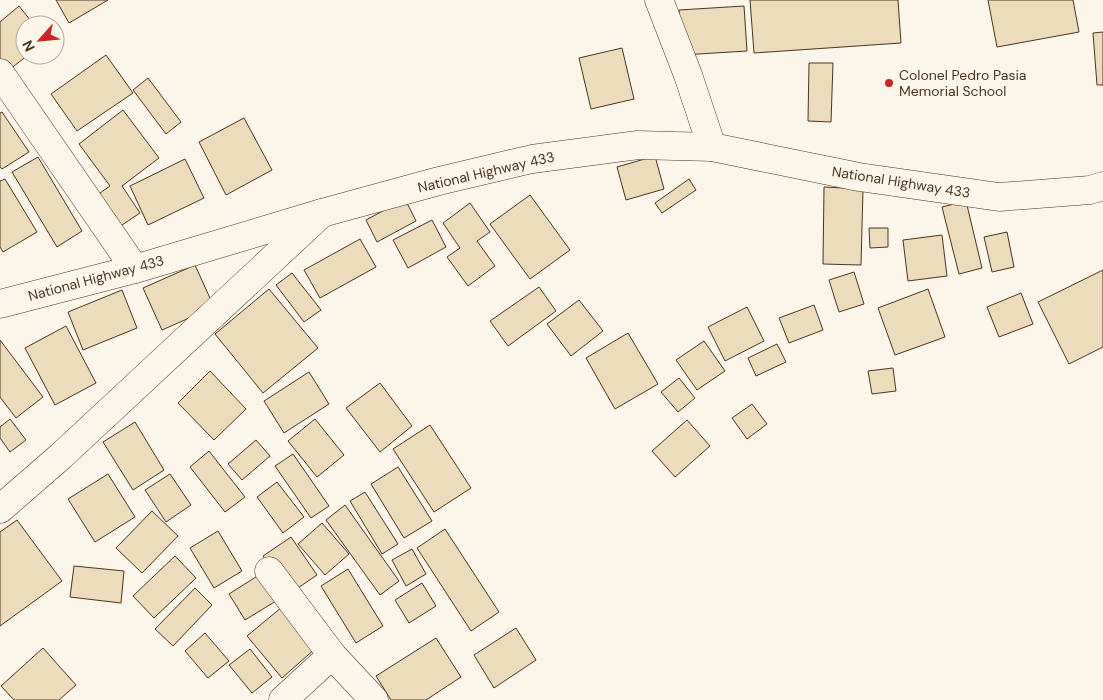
<svg xmlns="http://www.w3.org/2000/svg" width="1103" height="700" font-family="'DM Sans',sans-serif">
<style>
.building{fill:#ecdcbc;stroke:#4a3520}
.lines{fill:none;stroke-linecap:round;stroke-linejoin:round}
.minor-casing{stroke:#4a3520;stroke-width:29}
.major-casing{stroke:#4a3520;stroke-width:29}
.minor{stroke:#fbf6e9;stroke-width:28}
.major{stroke:#fbf6e9;stroke-width:28}
.poi-dot{fill:#c62828;stroke:#fbf6e9;stroke-width:2}
.labels{text-anchor:middle;stroke-width:4;stroke-linejoin:round;paint-order:stroke}
.poi-label{font-size:14px;fill:#4a3520;stroke:#fbf6e9;text-anchor:start}
.street-label{font-size:14px;fill:#4a3520;stroke:#fbf6e9}
</style>
<rect width="100%" height="100%" fill="#fbf6e9"/>
<g class="building">
<path d="M56 0H108L69 23Z"/>
<path d="M750 0H898L901 43 754 53Z"/>
<path d="M988 0H1073L1079 32 997 47Z"/>
<path d="M19 6 34 25H25V55H28L9 70 0 59V22Z"/>
<path d="M744 6 747 51 682 55 679 10Z"/>
<path d="M1103 32V85H1097L1093 33Z"/>
<path d="M622 48 634 99 591 109 579 58Z"/>
<path d="M106 55 133 93 77 131 51 94Z"/>
<path d="M809 63H833L831 122 808 121Z"/>
<path d="M148 78 181 122 166 134 133 90Z"/>
<path d="M123 110 159 158 122 186 140 213 119 227 97 195 110 186 79 144Z"/>
<path d="M2 112 29 152 2 169 0 167V113Z"/>
<path d="M244 118 272 170 226 195 199 142Z"/>
<path d="M655 156 664 189 626 200 617 167Z"/>
<path d="M38 157 82 231 57 247 12 172Z"/>
<path d="M185 159 204 198 148 225 130 186Z"/>
<path d="M5 179 37 232 3 252 0 247V181Z"/>
<path d="M689 179 696 190 662 213 655 203Z"/>
<path d="M824 187 863 189 861 265 823 264Z"/>
<path d="M530 195 570 250 530 279 490 224Z"/>
<path d="M405 199 416 221 377 242 366 220Z"/>
<path d="M966 201 982 268 959 274 942 207Z"/>
<path d="M470 203 490 232 477 241 495 266 468 286 447 257 460 248 443 223Z"/>
<path d="M432 220 446 247 408 268 393 240Z"/>
<path d="M869 228H888V247L870 248Z"/>
<path d="M1007 232 1014 267 992 272 984 237Z"/>
<path d="M942 235 947 276 908 281 903 240Z"/>
<path d="M360 239 376 267 320 298 304 270Z"/>
<path d="M195 265 214 307 162 330 143 288Z"/>
<path d="M1103 270V347L1069 364 1038 302Z"/>
<path d="M854 272 864 304 839 312 829 280Z"/>
<path d="M292 273 321 310 304 322 276 285Z"/>
<path d="M539 287 556 311 508 346 490 321Z"/>
<path d="M269 289 318 348 263 393 215 334Z"/>
<path d="M928 289 945 337 895 355 878 308Z"/>
<path d="M122 290 137 328 83 350 68 312Z"/>
<path d="M1021 293 1033 324 999 337 987 307Z"/>
<path d="M579 300 603 331 571 356 547 324Z"/>
<path d="M814 305 823 330 789 343 779 318Z"/>
<path d="M747 307 764 341 725 361 708 327Z"/>
<path d="M66 326 96 383 55 405 25 348Z"/>
<path d="M628 333 658 384 615 409 586 358Z"/>
<path d="M0 340 43 397 16 418 0 397Z"/>
<path d="M704 341 725 371 697 390 676 360Z"/>
<path d="M777 344 786 362 756 376 748 358Z"/>
<path d="M893 368 896 391 872 394 868 371Z"/>
<path d="M210 371 246 409 214 440 178 403Z"/>
<path d="M309 372 329 404 284 433 264 401Z"/>
<path d="M679 378 695 398 678 412 661 392Z"/>
<path d="M380 383 412 426 380 452 346 408Z"/>
<path d="M752 404 767 424 747 439 732 418Z"/>
<path d="M10 419 26 440 10 452 0 438V427Z"/>
<path d="M315 419 344 455 317 477 288 441Z"/>
<path d="M687 420 710 446 675 477 652 451Z"/>
<path d="M135 422 164 470 133 490 103 442Z"/>
<path d="M430 425 471 488 434 512 393 449Z"/>
<path d="M256 440 270 456 242 480 228 464Z"/>
<path d="M209 451 245 497 225 512 190 467Z"/>
<path d="M293 454 329 506 311 518 275 466Z"/>
<path d="M398 467 432 521 404 538 371 484Z"/>
<path d="M108 474 135 517 95 542 68 499Z"/>
<path d="M170 474 191 505 166 522 145 490Z"/>
<path d="M277 482 304 517 283 533 257 497Z"/>
<path d="M365 492 398 544 382 554 350 501Z"/>
<path d="M345 505 399 581 380 595 326 520Z"/>
<path d="M152 511 178 536 142 573 116 548Z"/>
<path d="M17 520 62 581 0 626V532Z"/>
<path d="M322 523 349 554 325 575 298 544Z"/>
<path d="M445 529 499 612 471 631 417 548Z"/>
<path d="M218 531 242 571 214 588 190 548Z"/>
<path d="M291 537 317 575 289 594 263 556Z"/>
<path d="M412 549 426 574 406 586 392 560Z"/>
<path d="M175 556 196 578 154 618 133 596Z"/>
<path d="M74 566 124 571 121 603 70 597Z"/>
<path d="M348 569 383 626 356 643 321 586Z"/>
<path d="M259 575 276 601 245 620 229 594Z"/>
<path d="M422 583 436 606 409 623 395 600Z"/>
<path d="M195 588 212 605 173 646 155 629Z"/>
<path d="M282 607 316 648 282 678 247 636Z"/>
<path d="M516 628 536 660 494 688 474 655Z"/>
<path d="M205 633 229 661 208 678 185 651Z"/>
<path d="M436 638 461 677 426 700H391L376 676Z"/>
<path d="M43 648 76 685 59 700H14L1 686Z"/>
<path d="M250 649 272 677 252 693 229 665Z"/>
</g>
<g class="lines">
<defs>
<g id="minor">
<path d="M659 0 688 75 712 147"/>
<path d="M0 73 135 269"/>
<path d="M0 509 61 456 322 213"/>
<path d="M269 571 332 655"/>
<path d="M283 700 332 655 374 700"/>
</g>
<path id="major" d="M0 304 135 269 322 213 439 181 532 159 638 145 712 147 859 177 999 197 1090 190 1103 186"/>
</defs>
<use href="#minor" class="minor-casing"/>
<use href="#major" class="major-casing"/>
<use href="#minor" class="minor"/>
<use href="#major" class="major"/>
</g>
<circle class="poi-dot" cx="889" cy="83" r="5"/>
<g class="labels">
<g class="poi-label">
<text x="899" y="80">Colonel Pedro Pasia<tspan x="899" dy="16">Memorial School</tspan></text>
</g>
<g class="street-label">
<text transform="translate(486 172) rotate(-13)" y="5">National Highway 433</text>
<text transform="translate(901 182) rotate(9)" y="5">National Highway 433</text>
<text transform="translate(96 278) rotate(-15)" y="5">National Highway 433</text>
</g>
</g>
<g transform="translate(40 40) rotate(243)"><circle r="24" fill="#fbf6e9" stroke="#b4a999"/>
<path d="M0-4L9 19L0 12L-9 19Z" fill="#c62828"/>
<text y="-8" font-size="14" font-weight="bold" text-anchor="middle" fill="#4a3520">N</text>
</g>
</svg>
